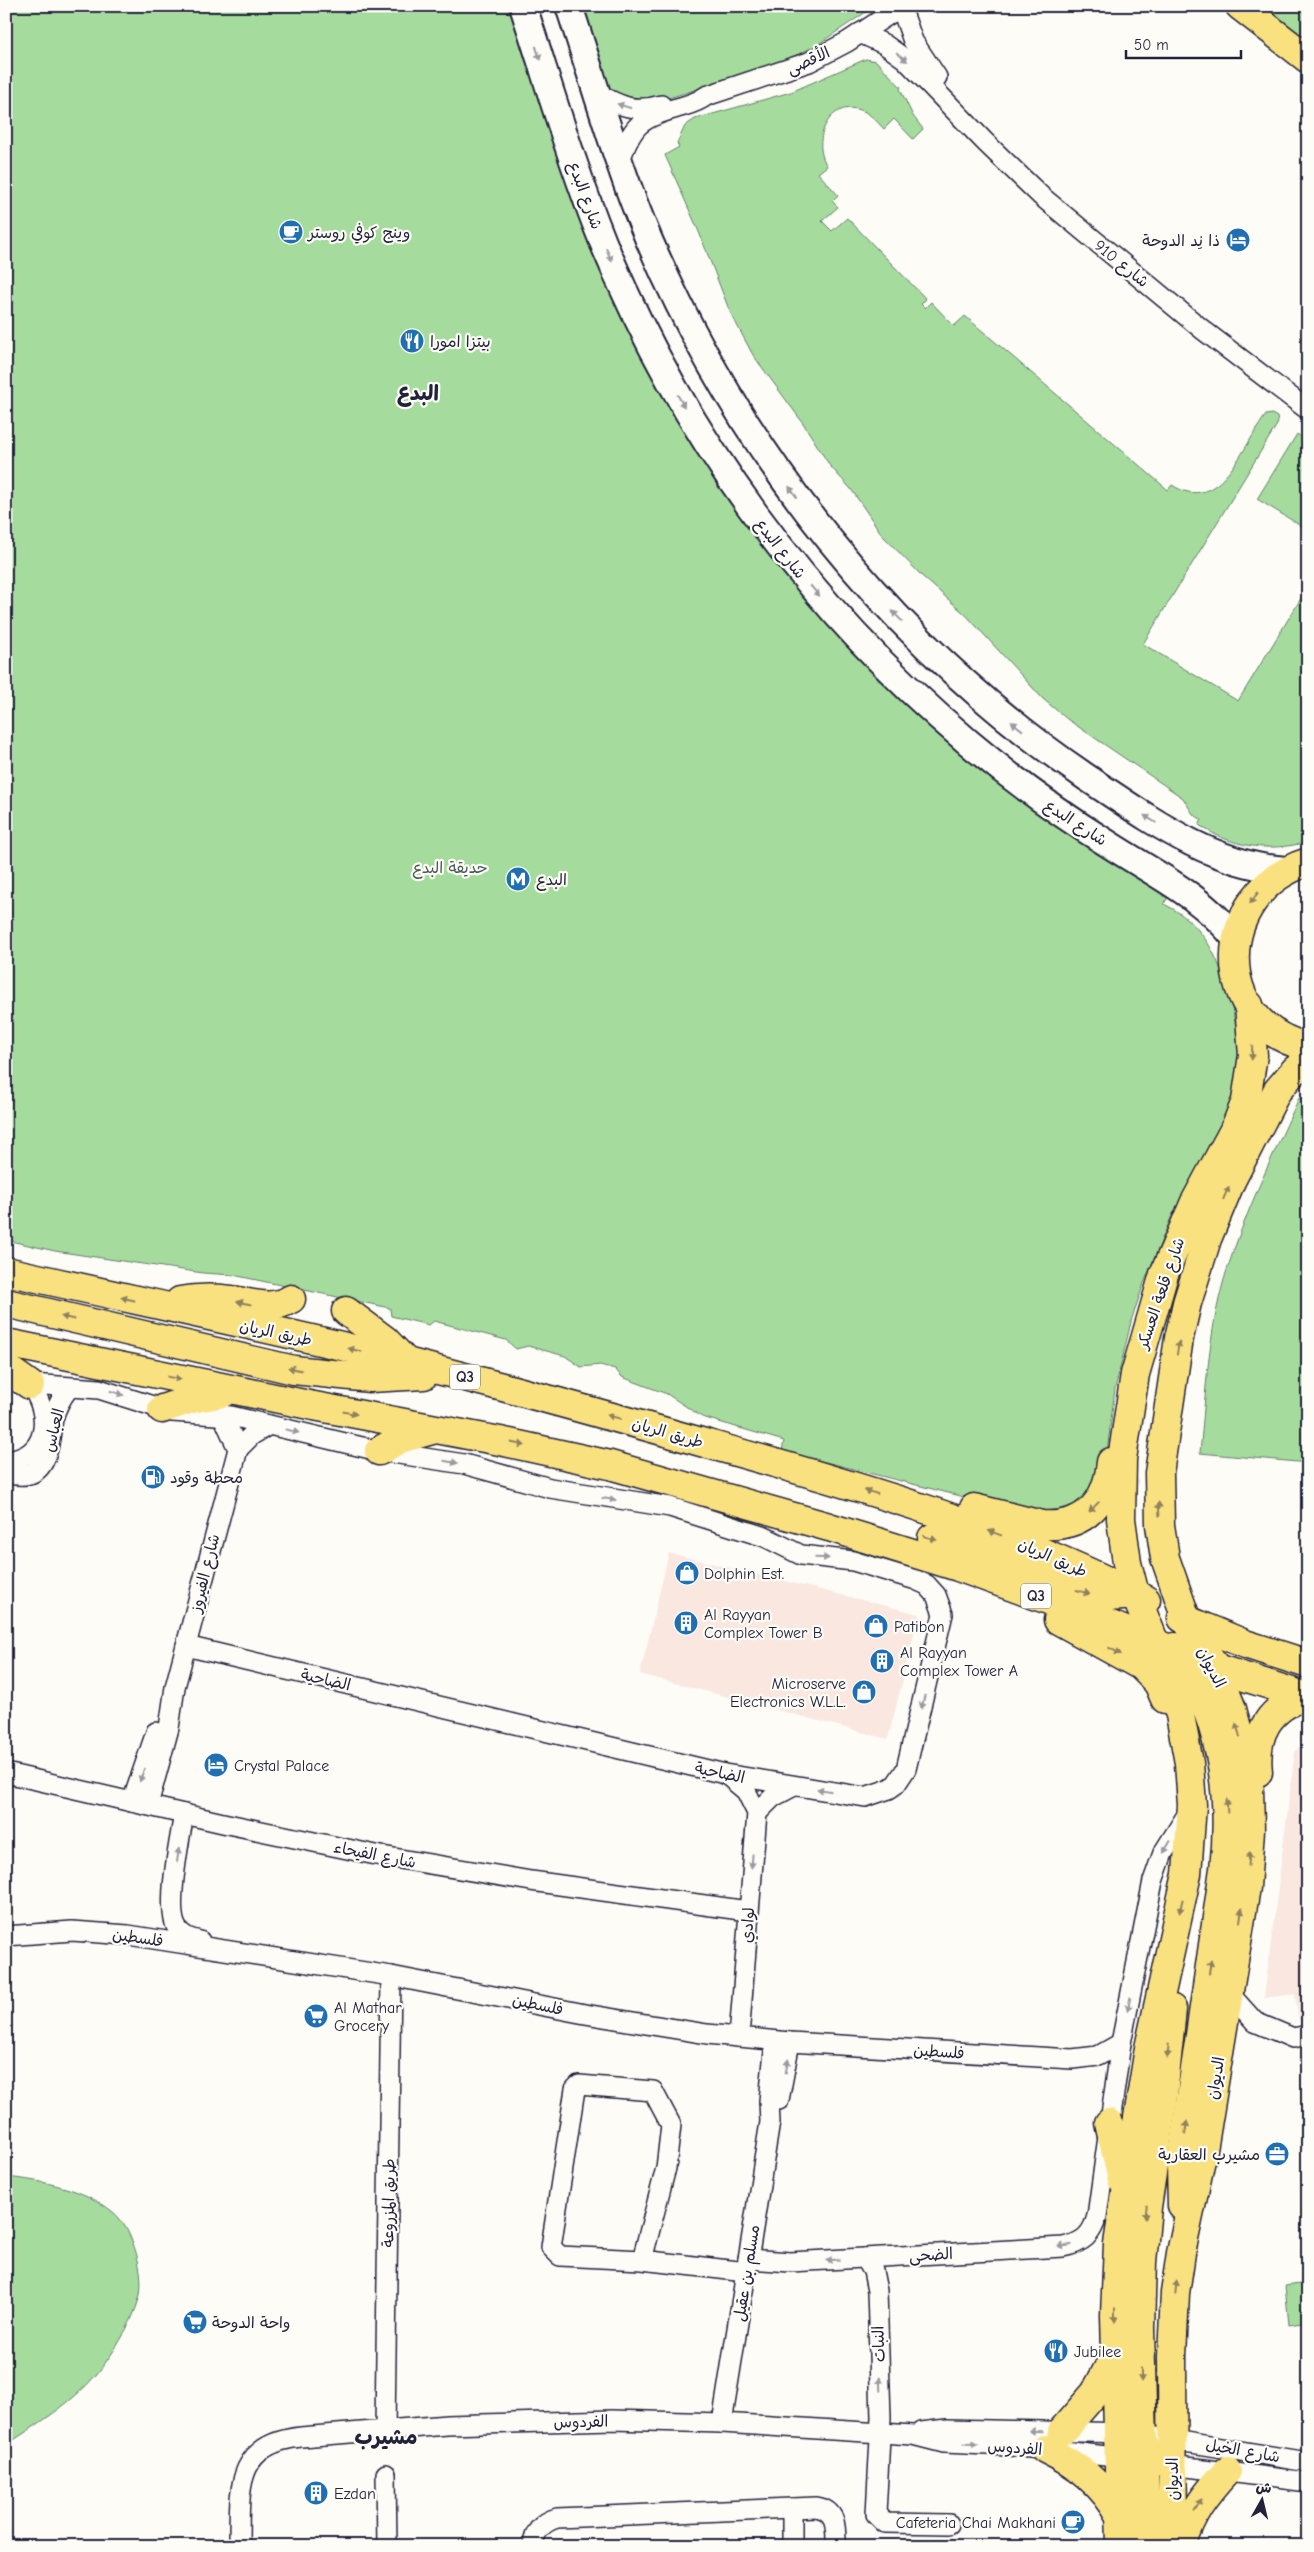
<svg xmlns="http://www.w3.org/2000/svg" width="1314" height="2552" font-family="'Comic Neue','Playpen Sans Arabic',sans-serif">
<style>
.built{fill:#f9e7e0}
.green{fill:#a6db9e;stroke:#647e6c}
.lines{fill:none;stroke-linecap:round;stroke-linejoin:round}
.minor-casing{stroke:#22223b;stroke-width:22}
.secondary-casing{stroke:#22223b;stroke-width:30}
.primary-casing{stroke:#22223b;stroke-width:31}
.trunk-casing{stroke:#22223b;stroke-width:31}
.minor{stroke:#fdfcf7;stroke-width:19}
.secondary{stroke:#fdfcf7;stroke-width:26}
.primary{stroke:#fae180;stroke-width:28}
.trunk{stroke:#fae180;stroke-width:28}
.oneway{fill:#9a9aa2}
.oneway2{fill:#8e825e}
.labels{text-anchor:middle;stroke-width:4.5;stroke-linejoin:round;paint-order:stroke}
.shield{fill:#fdfcf7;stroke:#646373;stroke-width:1}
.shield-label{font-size:15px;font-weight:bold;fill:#22223b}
.street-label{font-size:16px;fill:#22223b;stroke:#fdfcf7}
.poi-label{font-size:16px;fill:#22223b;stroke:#fdfcf7;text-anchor:start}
.park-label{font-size:16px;fill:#4a5a59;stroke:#fdfcf7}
.district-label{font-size:21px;font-weight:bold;fill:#22223b;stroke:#fdfcf7}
</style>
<rect width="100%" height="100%" fill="#fdfcf7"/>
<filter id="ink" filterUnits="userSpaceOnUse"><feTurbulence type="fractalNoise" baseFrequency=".02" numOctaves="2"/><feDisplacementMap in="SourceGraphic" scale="10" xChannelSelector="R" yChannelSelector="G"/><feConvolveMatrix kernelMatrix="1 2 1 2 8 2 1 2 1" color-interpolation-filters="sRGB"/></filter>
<g filter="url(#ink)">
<g class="built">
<path d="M669 1553 919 1614 888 1739 640 1674Z"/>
<path d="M1308 1737V2021L1299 2022 1295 1994 1264 1998 1295 1752Z"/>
</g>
<g class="green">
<path d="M6 6H510C536 88 560 171 592 250 618 311 650 366 684 422 709 464 734 508 763 547 872 692 1014 803 1168 897L1164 904C1219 931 1226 984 1239 1039L1240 1052 1235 1103 1194 1187 1172 1215 1144 1283 1132 1318 1115 1389 1103 1483 1066 1518 972 1499 782 1451 784 1441 702 1417 667 1394 622 1377 615 1369 600 1365 581 1367 565 1356 528 1346 516 1349 506 1340 434 1321 429 1325 391 1316 390 1308 233 1275 203 1273 55 1251 6 1240Z"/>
<path d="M582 6H870L869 10 817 45 776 65 649 104 611 92 606 85Z"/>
<path d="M1257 6H1308V44Z"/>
<path d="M866 59 876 61 901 87 900 89 913 116 923 129 913 139 894 119 884 129C878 123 871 114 863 111 830 97 810 140 827 166L818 173 838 195 832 201 838 207 822 221 832 231 847 218 926 299 921 304 925 308 931 302 954 326 965 316 1168 490 1172 485C1220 516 1243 445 1266 415L1272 414 1277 417 1278 423 1143 644 1238 701 1308 587V842C1269 852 1233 848 1199 825L1202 820 1193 814 1183 798 1067 719 1043 699 966 615 923 577 883 536 851 489 830 466 803 423 753 355 730 312 699 232 665 155 679 147 677 143 685 126 695 119 791 92Z"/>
<path d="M1297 434 1303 438 1308 437V530L1257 499Z"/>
<path d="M1299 1098H1308V1463L1200 1453C1206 1393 1208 1331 1226 1273 1245 1213 1273 1155 1299 1098Z"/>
<path d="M6 2177C43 2181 84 2188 113 2212 133 2228 146 2276 139 2299 131 2326 113 2354 96 2375 71 2404 38 2424 6 2445Z"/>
<path d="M1308 2283V2322L1289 2325 1285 2286Z"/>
</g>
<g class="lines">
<defs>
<g id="minor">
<path d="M901 7 913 41 937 77"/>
<path d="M860 33 884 44 905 59 985 142 1041 196 1203 330 1308 410"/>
<path d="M597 93C619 106 635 113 661 105"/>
<path d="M619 163C632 126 639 118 677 108 687 105 697 103 706 96L809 62 847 42 902 6"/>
<path d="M18 1383 99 1389 172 1412 231 1416 379 1451 464 1464 550 1488 670 1507 765 1537 801 1555 853 1561 916 1580 927 1585 936 1595 943 1614 906 1769 896 1784 889 1789 865 1797 725 1774 186 1646"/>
<path d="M222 1414 238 1449"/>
<path d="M6 1461C49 1457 52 1414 30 1385"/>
<path d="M6 1473C49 1485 48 1447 53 1419 56 1407 62 1397 69 1388"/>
<path d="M6 1773 223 1823 376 1855 531 1881 748 1911"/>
<path d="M728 1776 746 1791 757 1813 739 2037"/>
<path d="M132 1802 156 1732"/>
<path d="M148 1805 169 1728 175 1687 238 1449 252 1435 269 1425"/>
<path d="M757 1813 773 1797 794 1786"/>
<path d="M184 1814C180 1838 165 1908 177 1928 183 1937 191 1939 200 1941"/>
<path d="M6 1936 72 1931 128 1935 391 1976 585 2014 707 2034 790 2042 1072 2059 1098 2056 1121 2043"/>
<path d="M1229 1993 1255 2022 1293 2038 1308 2035"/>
<path d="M779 2100 790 2042"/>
<path d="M865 2258 873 2271 877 2291 881 2418 876 2514 885 2523 949 2524"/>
<path d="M748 2259 790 2262 1063 2247C1083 2243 1092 2235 1097 2216L1121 2043 1153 1881 1163 1853 1190 1810"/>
<path d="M642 2260 666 2168 671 2125 653 2091 579 2085 575 2089 551 2247 560 2256 642 2260 746 2272"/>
<path d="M722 2423 770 2122 769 2101 775 2041"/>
<path d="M385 2430 391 1976"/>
<path d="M921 2432 947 2429 1130 2433 1308 2462"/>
<path d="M1163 2464 1308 2482"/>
<path d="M386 2474 387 2546"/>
<path d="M239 2546C240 2491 233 2444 301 2437L447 2425 612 2420 722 2423 913 2435 944 2443 1030 2447 1131 2459"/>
<path d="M533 2546C534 2531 543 2522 557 2518L816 2507C837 2510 836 2528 836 2546"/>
<path d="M792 2546V2508"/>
</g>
<g id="secondary">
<path d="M523 6C549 85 572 165 603 242 683 436 807 606 968 742 1013 780 1060 814 1110 845 1155 874 1202 896 1236 939"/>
<path d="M569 6C595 85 617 165 649 240 742 455 892 645 1086 777 1148 818 1210 865 1286 870"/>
</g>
<g id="primary">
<path d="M1308 862C1212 892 1209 1024 1308 1047"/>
<path d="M6 1271C121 1297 236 1321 350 1348 470 1377 589 1410 708 1444 857 1486 1007 1528 1146 1600"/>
<path d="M180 1301C197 1298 214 1298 231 1300 253 1303 271 1311 291 1299"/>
<path d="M6 1303 294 1370 370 1378 424 1375"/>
<path d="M346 1311 385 1340 406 1362"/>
<path d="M6 1343 314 1406 500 1441 610 1465 829 1527 958 1567 1062 1605 1216 1668 1308 1697"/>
<path d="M6 1368 30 1385"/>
<path d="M162 1409 192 1399 223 1393"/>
<path d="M379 1451 400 1439 432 1430"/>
<path d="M974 1508 1042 1525C1085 1528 1107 1503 1111 1462"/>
<path d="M932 1538 1078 1591 1104 1597 1124 1596"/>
<path d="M1182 1618 1245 1644 1308 1664"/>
<path d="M1058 1620 1141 1666 1158 1683 1165 1699"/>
<path d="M1175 1647C1220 1713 1233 1792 1224 1869L1181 2166 1182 2206"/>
<path d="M1258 1772C1254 1734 1268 1708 1305 1696"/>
<path d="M1109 2123 1122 2180"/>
<path d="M1062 2431 1095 2393 1114 2357"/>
<path d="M1133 2439 1140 2448 1143 2456 1148 2546"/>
<path d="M1045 2449C1078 2465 1102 2483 1120 2516"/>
<path d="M1172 2466 1151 2456 1143 2443 1140 2328 1142 2262 1147 2207 1162 2105 1172 2009"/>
<path d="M1121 2546 1115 2315 1118 2244 1149 2048 1187 1874 1192 1805 1189 1763 1180 1715 1164 1665 1135 1594 1127 1563 1121 1519 1122 1459 1135 1374 1164 1274 1194 1204 1235 1128 1246 1101 1253 1055 1249 1005"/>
<path d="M1173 2546 1172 2356 1175 2293 1181 2253 1203 2150 1246 1887 1250 1830 1249 1787 1244 1754 1232 1709 1216 1668 1187 1621 1165 1558 1160 1525 1159 1473 1179 1338 1187 1303 1207 1239 1231 1181 1277 1091 1295 1070 1308 1060"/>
<path d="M1181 2546C1191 2513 1204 2496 1227 2471"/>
</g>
<path id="trunk" d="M1240 6 1308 59"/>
</defs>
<use href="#minor" class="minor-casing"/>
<use href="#secondary" class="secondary-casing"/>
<use href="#primary" class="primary-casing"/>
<use href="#trunk" class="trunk-casing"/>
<use href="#minor" class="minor"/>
<use href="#secondary" class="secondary"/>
<use href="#primary" class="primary"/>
<use href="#trunk" class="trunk"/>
</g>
<defs><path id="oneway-solid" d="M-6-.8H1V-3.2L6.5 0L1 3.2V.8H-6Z" transform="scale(1.25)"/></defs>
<g class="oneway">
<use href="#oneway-solid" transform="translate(538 53) rotate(72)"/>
<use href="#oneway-solid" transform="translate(902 57) rotate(39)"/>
<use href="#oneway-solid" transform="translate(624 106) rotate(-163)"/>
<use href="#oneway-solid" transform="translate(609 255) rotate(67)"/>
<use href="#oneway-solid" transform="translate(681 401) rotate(61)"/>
<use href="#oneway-solid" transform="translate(793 492) rotate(-126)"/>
<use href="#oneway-solid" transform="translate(815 591) rotate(50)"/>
<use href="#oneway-solid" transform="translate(897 616) rotate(-134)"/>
<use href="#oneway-solid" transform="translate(1017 726) rotate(-142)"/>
<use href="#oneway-solid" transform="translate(1150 819) rotate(-148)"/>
<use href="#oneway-solid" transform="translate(117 1393) rotate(17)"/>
<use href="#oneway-solid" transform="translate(292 1431) rotate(14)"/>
<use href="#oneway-solid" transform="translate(451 1462) rotate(9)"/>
<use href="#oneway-solid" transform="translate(609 1499) rotate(8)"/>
<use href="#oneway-solid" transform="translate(822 1558) rotate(2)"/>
<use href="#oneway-solid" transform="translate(923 1702) rotate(104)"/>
<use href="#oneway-solid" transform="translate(142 1775) rotate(109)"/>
<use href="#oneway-solid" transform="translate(824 1790) rotate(-171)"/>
<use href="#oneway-solid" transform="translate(1167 1847) rotate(120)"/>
<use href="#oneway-solid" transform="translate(178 1855) rotate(-82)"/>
<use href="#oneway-solid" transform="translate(752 1861) rotate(95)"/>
<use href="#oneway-solid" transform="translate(1129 2004) rotate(101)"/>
<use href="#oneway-solid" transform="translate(787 2066) rotate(-79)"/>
<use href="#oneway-solid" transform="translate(1065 2246) rotate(171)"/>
<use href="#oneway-solid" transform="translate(833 2260) rotate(177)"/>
<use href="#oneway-solid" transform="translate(880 2384) rotate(-92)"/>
<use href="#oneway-solid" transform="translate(1036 2431) rotate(-179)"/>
<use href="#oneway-solid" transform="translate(971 2444) rotate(3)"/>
</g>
<g class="oneway2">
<use href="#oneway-solid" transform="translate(1254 898) rotate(126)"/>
<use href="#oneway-solid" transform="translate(1252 1053) rotate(92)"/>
<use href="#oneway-solid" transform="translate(1226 1193) rotate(-66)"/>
<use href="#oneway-solid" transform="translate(128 1299) rotate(-167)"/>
<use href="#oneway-solid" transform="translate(244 1303) rotate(-168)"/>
<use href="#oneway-solid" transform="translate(68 1318) rotate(-167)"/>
<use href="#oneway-solid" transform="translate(1178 1348) rotate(-81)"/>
<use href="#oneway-solid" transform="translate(355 1350) rotate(-166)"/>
<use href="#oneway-solid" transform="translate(295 1369) rotate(-168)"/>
<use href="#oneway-solid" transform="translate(174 1378) rotate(12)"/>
<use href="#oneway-solid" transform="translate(350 1413) rotate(11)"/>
<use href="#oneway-solid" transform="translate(614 1417) rotate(-164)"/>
<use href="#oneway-solid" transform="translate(518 1444) rotate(12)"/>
<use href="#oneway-solid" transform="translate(871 1492) rotate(-163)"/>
<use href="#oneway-solid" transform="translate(1094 1507) rotate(134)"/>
<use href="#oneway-solid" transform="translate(1159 1509) rotate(-93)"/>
<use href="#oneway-solid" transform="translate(995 1533) rotate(-160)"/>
<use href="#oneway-solid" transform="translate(930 1538) rotate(17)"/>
<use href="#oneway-solid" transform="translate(1083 1592) rotate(17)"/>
<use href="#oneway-solid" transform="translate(1115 1651) rotate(29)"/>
<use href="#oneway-solid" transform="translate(1238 1730) rotate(-107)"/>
<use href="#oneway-solid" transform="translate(1227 1806) rotate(-93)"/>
<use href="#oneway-solid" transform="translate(1249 1859) rotate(-86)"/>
<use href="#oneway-solid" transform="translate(1181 1906) rotate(103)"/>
<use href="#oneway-solid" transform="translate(1241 1915) rotate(-81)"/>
<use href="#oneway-solid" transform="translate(1210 1967) rotate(-82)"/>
<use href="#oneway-solid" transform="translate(1168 2051) rotate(96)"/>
<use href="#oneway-solid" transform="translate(1186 2128) rotate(-82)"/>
<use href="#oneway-solid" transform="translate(1146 2212) rotate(96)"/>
<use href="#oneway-solid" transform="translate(1176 2287) rotate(-84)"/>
<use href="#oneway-solid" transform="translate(1115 2315) rotate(90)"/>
<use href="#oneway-solid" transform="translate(1141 2375) rotate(89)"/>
<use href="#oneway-solid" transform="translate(1198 2505) rotate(-59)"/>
</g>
</g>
<defs>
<symbol id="cafe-disc" viewBox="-11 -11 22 22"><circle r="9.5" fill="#1f6fb2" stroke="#fdfcf7"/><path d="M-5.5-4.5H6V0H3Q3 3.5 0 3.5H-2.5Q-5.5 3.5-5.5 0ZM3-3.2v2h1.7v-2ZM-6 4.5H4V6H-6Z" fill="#fff"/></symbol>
<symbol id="hotel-disc" viewBox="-11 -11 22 22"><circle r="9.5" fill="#1f6fb2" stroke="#fdfcf7"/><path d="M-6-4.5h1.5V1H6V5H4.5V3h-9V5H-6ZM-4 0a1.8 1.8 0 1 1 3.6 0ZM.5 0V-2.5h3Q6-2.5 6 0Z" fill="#fff"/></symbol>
<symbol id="restaurant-disc" viewBox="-11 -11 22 22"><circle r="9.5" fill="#1f6fb2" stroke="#fdfcf7"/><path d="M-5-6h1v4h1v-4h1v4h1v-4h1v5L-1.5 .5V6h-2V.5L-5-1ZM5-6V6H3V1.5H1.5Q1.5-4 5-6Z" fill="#fff"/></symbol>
<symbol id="metro-disc" viewBox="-11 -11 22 22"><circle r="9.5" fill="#1f6fb2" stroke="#fdfcf7"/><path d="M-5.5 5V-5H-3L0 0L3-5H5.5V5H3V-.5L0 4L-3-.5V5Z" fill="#fff"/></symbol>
<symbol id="fuel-disc" viewBox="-11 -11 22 22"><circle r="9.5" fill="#1f6fb2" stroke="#fdfcf7"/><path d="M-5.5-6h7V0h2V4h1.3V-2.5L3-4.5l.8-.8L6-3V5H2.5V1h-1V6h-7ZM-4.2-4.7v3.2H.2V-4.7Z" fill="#fff"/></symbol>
<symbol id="shop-disc" viewBox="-11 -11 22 22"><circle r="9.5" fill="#1f6fb2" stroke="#fdfcf7"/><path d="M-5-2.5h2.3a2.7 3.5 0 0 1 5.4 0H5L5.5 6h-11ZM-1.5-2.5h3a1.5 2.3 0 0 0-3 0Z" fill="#fff"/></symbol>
<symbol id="building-disc" viewBox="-11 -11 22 22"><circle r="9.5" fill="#1f6fb2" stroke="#fdfcf7"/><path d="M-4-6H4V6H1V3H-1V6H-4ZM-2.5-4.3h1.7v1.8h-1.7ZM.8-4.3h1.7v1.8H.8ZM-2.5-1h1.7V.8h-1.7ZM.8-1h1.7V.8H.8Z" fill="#fff"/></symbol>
<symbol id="supermarket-disc" viewBox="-11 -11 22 22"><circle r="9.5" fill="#1f6fb2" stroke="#fdfcf7"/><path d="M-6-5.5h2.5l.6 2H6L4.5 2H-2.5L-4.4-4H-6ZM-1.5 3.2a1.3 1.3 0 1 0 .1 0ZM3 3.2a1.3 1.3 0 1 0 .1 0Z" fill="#fff"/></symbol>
<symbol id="office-disc" viewBox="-11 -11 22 22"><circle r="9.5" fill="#1f6fb2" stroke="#fdfcf7"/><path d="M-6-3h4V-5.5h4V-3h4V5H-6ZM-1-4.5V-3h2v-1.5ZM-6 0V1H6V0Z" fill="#fff"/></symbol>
</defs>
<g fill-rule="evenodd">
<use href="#cafe-disc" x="277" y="218" width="28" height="28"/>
<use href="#hotel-disc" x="1224" y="226" width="28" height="28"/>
<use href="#restaurant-disc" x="398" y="327" width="28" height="28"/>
<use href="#metro-disc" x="504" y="865" width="28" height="28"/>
<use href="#fuel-disc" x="139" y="1463" width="28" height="28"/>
<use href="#shop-disc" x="673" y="1559" width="28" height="28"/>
<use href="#building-disc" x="672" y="1609" width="28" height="28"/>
<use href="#shop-disc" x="862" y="1612" width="28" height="28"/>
<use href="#building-disc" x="868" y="1647" width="28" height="28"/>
<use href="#shop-disc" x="850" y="1678" width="28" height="28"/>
<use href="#hotel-disc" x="202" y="1751" width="28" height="28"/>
<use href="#supermarket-disc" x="302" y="2002" width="28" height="28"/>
<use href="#office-disc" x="1263" y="2140" width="28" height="28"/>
<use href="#supermarket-disc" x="181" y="2308" width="28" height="28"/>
<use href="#restaurant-disc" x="1042" y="2337" width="28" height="28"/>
<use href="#building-disc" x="302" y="2479" width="28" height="28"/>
<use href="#cafe-disc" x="1059" y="2508" width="28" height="28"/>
</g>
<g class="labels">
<g class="shield">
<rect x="450" y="1364.5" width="30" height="25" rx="4"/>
<rect x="1021" y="1583.5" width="30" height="25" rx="4"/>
</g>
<g class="shield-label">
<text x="465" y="1382">Q3</text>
<text x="1036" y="1601">Q3</text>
</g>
<g class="street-label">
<text transform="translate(808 60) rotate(-24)" y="6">الأقصى</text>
<text transform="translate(586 195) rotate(70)" y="6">شارع البدع</text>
<text transform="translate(1122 263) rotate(39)" y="6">شارع 910</text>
<text transform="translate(781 548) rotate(52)" y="6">شارع البدع</text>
<text transform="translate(1076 822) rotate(33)" y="6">شارع البدع</text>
<text transform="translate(1160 1293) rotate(-71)" y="6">شارع قلعة العسكر</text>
<text transform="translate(276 1332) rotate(12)" y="6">طريق الريان</text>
<text transform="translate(53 1430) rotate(-76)" y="6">العباس</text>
<text transform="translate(668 1432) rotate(16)" y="6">طريق الريان</text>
<text transform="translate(1053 1557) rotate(24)" y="6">طريق الريان</text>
<text transform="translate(204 1573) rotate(-76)" y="6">شارع الفيروز</text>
<text transform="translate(1212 1667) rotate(63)" y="6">الديوان</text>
<text transform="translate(326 1679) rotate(13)" y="6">الضاحية</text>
<text transform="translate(720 1772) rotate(12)" y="6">الضاحية</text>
<text transform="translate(375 1854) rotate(11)" y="6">شارع الفيحاء</text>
<text transform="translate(747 1925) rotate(-86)" y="6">لوادي</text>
<text transform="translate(138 1937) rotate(8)" y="6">فلسطين</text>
<text transform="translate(538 2004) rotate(12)" y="6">فلسطين</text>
<text transform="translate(939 2051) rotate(4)" y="6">فلسطين</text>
<text transform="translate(1215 2078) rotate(-81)" y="6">الديوان</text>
<text transform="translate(388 2203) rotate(-89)" y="6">طريق المزروعة</text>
<text transform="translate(931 2254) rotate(-3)" y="6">الضحى</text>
<text transform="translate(746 2273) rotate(-81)" y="6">مسلم بن عقيل</text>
<text transform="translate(878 2344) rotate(-92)" y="6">النبات</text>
<text transform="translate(581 2421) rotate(-1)" y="6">الفردوس</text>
<text transform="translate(1015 2447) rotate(4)" y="6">الفردوس</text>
<text transform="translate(1243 2450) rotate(10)" y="6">شارع الخيل</text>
<text transform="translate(1172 2479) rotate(-91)" y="6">الديوان</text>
</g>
<g class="poi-label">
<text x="308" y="238">وينج كوفي روستر</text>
<text x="1220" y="246" text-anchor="end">ذا نِد الدوحة</text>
<text x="430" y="347">بيتزا امورا</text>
<text x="536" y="885">البدع</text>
<text x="170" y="1483">محطة وقود</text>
<text x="704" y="1579">Dolphin Est.</text>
<text x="704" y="1620">Al Rayyan<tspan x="704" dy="18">Complex Tower B</tspan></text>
<text x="894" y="1632">Patibon</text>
<text x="900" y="1658">Al Rayyan<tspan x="900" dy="18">Complex Tower A</tspan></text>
<text x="846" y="1689" text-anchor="end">Microserve<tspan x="846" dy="18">Electronics W.L.L.</tspan></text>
<text x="234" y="1771">Crystal Palace</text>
<text x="334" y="2013">Al Mathar<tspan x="334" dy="18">Grocery</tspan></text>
<text x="1260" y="2160" text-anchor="end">مشيرب العقارية</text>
<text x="212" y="2328">واحة الدوحة</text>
<text x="1074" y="2357">Jubilee</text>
<text x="334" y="2499">Ezdan</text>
<text x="1056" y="2528" text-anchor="end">Cafeteria Chai Makhani</text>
</g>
<g class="park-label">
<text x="450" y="873">حديقة البدع</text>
</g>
<g class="district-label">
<text x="418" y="400">البدع</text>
<text x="386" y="2444">مشيرب</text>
</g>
</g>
<rect width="1314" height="2552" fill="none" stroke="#fdfcf7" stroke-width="25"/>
<rect x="12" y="12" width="1289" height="2527" fill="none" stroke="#22223b" stroke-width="2" filter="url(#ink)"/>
<g transform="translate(1262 2500) rotate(8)" stroke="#fdfcf7" stroke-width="4" paint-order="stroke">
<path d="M0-4L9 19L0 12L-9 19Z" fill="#22223b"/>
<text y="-8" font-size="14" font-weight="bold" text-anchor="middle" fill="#22223b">ش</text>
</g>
<path d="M1126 50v8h115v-8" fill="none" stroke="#22223b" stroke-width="2.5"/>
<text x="1134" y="50" font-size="15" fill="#22223b" stroke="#fdfcf7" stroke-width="4" paint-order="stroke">50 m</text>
</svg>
